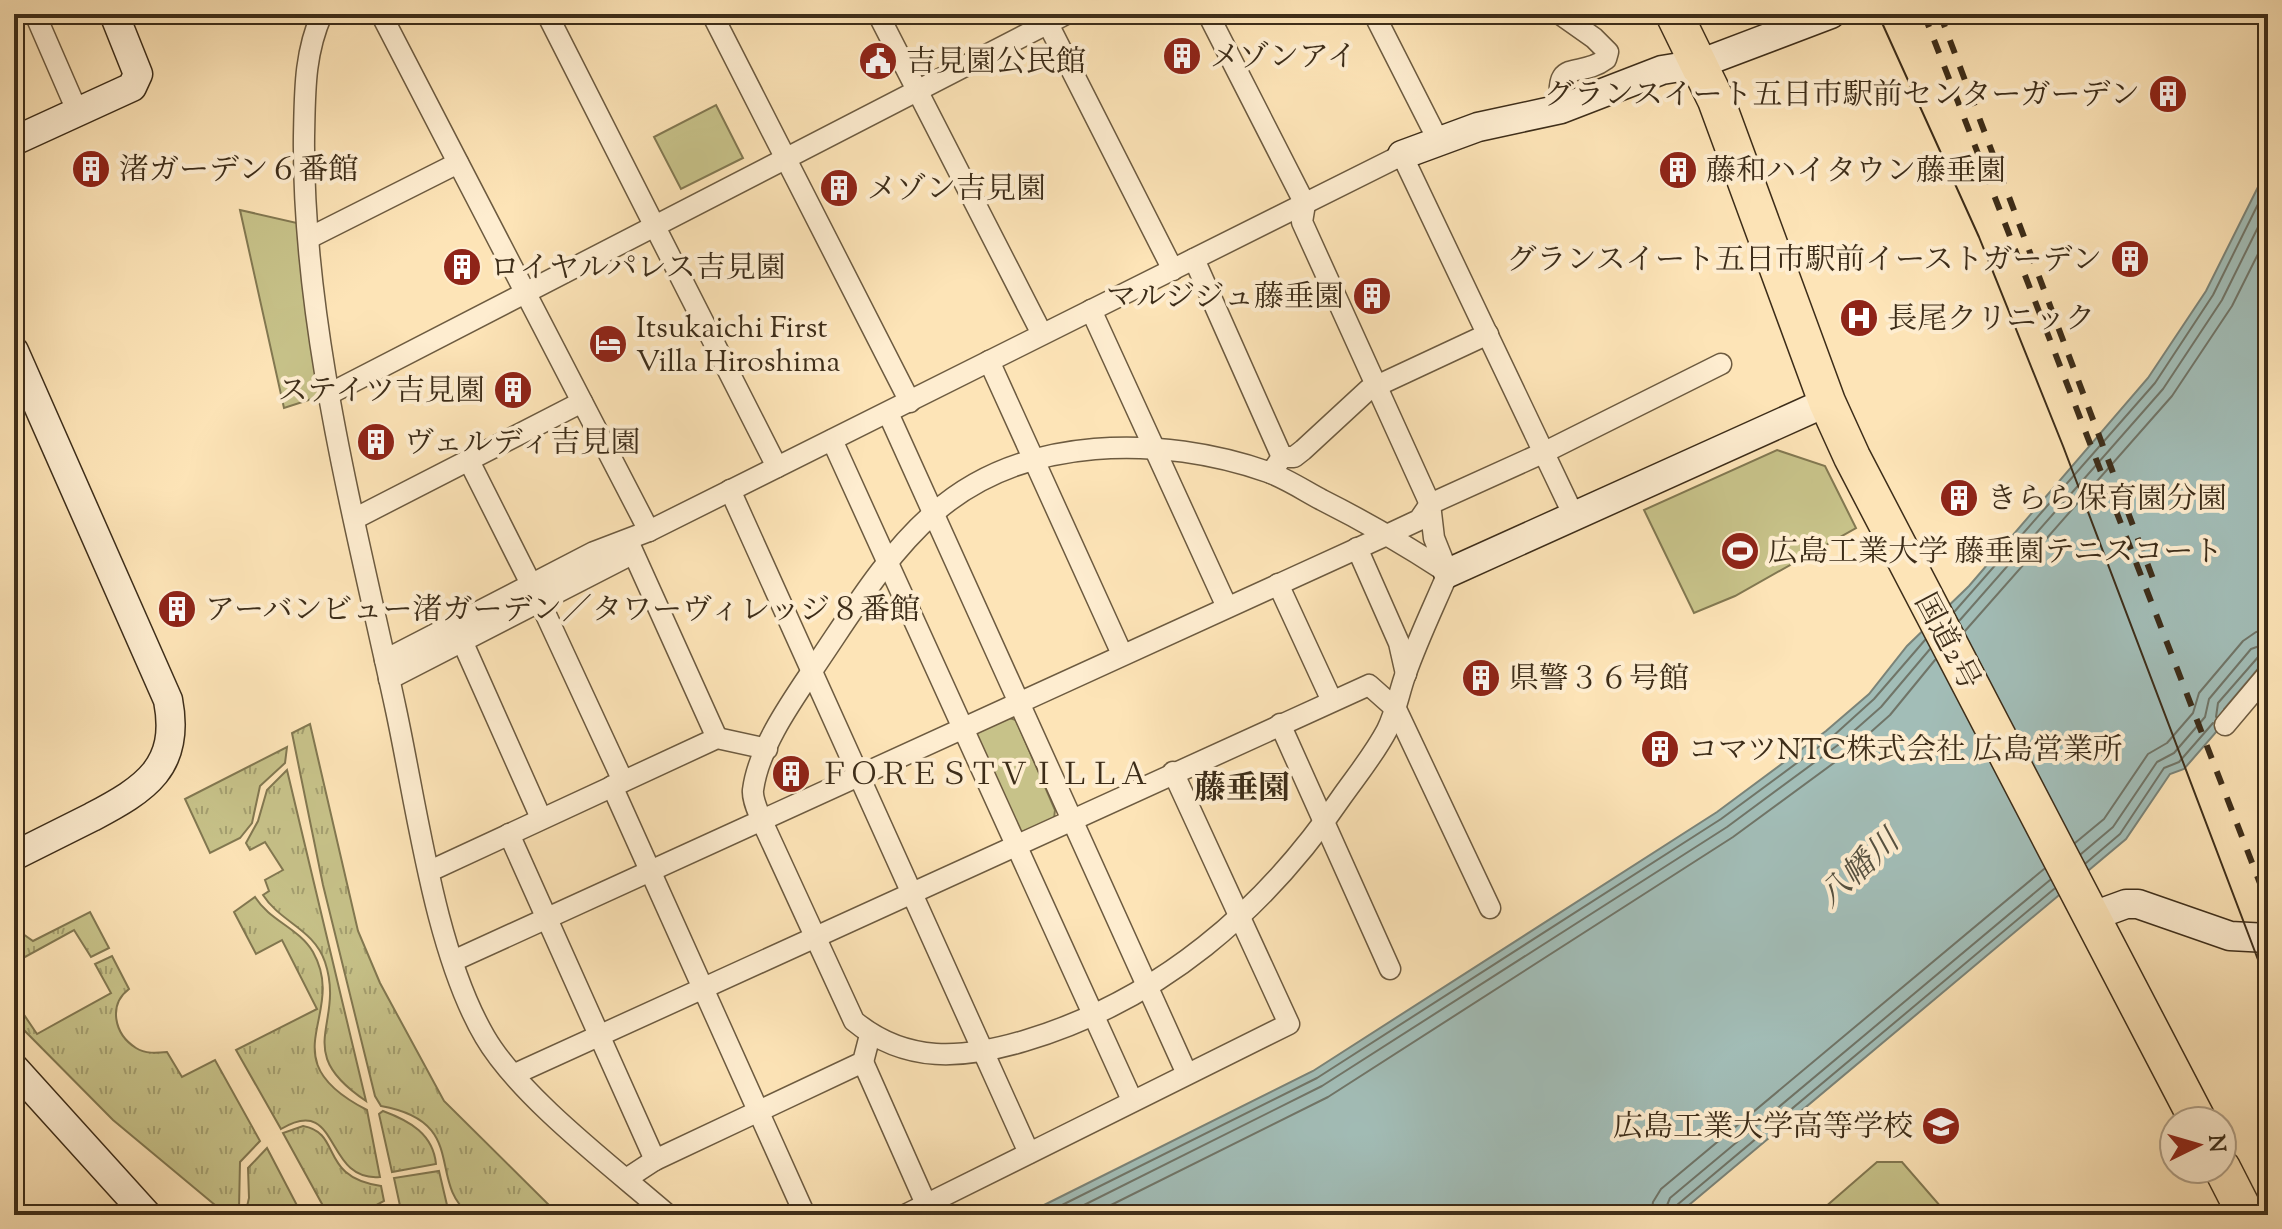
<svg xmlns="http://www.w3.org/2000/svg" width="2282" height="1229" font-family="'Sorts Mill Goudy','Noto Serif JP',serif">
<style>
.grass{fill:url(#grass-tufts);stroke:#827851;stroke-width:2}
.green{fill:#c7c289;stroke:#827851;stroke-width:2}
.water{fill:#a2bdb7;stroke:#7a8378;stroke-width:2}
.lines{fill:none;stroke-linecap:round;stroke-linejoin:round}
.shore{stroke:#707568;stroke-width:2}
.street-casing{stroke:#6d5b40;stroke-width:23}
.secondary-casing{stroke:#3d2d19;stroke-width:31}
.highway-casing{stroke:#3d2d19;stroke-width:39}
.street{stroke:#feedd0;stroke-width:20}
.secondary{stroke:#feedd0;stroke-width:28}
.highway{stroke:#fde4b7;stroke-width:36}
.tram{stroke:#3d2d19;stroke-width:2}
.rail{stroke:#3d2d19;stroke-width:6;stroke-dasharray:14 14;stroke-linecap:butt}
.labels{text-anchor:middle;stroke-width:8;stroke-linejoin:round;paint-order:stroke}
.poi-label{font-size:30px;fill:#3d2d19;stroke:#feedd0;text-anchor:start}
.street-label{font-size:30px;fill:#3d2d19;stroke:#feedd0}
.neighbourhood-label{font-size:32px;font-weight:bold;fill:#3d2d19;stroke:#feedd0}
.water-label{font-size:32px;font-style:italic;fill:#565140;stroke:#feedd0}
</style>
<defs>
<pattern id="grass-tufts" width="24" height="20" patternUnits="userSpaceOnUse" patternTransform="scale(2)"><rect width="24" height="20" fill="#c7c289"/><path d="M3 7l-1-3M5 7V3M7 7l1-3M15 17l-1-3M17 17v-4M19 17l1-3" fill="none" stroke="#a39e6f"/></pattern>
</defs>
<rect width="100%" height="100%" fill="#fde4b7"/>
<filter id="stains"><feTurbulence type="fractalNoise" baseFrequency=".0025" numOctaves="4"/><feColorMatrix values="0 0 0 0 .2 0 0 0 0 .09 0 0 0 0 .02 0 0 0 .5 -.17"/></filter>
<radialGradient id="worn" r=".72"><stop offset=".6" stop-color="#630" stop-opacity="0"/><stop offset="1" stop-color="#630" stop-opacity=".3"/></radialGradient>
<g class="grass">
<path d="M310 724 358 931 380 983 444 1101 559 1215H470C426 1181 470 1122 381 1106L375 1096 323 885 292 733Z"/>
<path d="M287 747 285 763 260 786 252 823 240 838 210 853 185 799Z"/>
<path d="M287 770 366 1101C290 1050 346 1025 325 962 314 929 280 922 263 895L269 891 265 880 283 870 265 842 250 850 246 843 258 821 267 790Z"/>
<path d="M255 897C270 921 299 928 313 952 349 1016 266 1058 367 1110L380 1177C323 1182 341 1093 281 1129L236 1050 317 1009 282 940 256 954 234 912Z"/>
<path d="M90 912 109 948 91 957 74 930 14 963V934H23L33 941Z"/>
<path d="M112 956 129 989C108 1005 114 1034 136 1048 145 1054 157 1053 167 1052L182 1077 215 1060 260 1141 240 1162 239 1209 233 1215H227L113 1120 14 1020V1000L37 1034 111 993 95 964Z"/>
<path d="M383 1111C410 1121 433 1134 436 1164L392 1172 379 1114Z"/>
<path d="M303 1126C343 1133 318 1177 381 1186L384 1201 358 1215 327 1213 283 1133Z"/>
<path d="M267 1148 302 1215H245L249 1198 248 1168Z"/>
<path d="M439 1171 447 1205 453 1215H402L394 1178Z"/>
</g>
<g class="green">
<path d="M716 105 743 158 681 189 654 137Z"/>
<path d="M240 210 297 223 321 396 284 408Z"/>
<path d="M1777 450 1825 466 1856 528 1735 596 1694 613 1644 510Z"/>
<path d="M1006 717 1016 720 1055 810 1054 819 1022 832 1013 828 973 737 979 729Z"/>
<path d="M1877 1162H1902L1948 1215H1816Z"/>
</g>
<path class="water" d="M2268 167V657L2224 709V723L2184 769 2170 774 2126 839 1677 1215H1024L1313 1071 1717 812 1826 731 1869 694 1907 646 1969 586 2148 378 2206 291Z"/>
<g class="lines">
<g class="shore">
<path d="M1955 611 2155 383 2213 295 2268 184"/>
<path d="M1960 620 2163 389 2222 300 2268 207"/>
<path d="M1965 631 2172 396 2232 306 2268 234"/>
<path d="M2216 717 2218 703 2259 656 2268 653"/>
<path d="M2075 843 2104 819 2148 754 2167 743 2193 713 2199 693 2243 641 2256 632 2268 630"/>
<path d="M2081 854 2113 827 2157 762 2174 753 2205 717 2209 699 2251 649 2268 643"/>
<path d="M2086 863 2120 834 2164 768 2179 762 2213 723"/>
<path d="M1042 1215 1317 1078 1721 819 1832 737 1874 699 1925 640"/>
<path d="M1064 1215 1322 1086 1727 827 1838 745 1881 707 1930 649"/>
<path d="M1091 1215 1328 1097 1733 837 1846 754 1890 715 1935 660"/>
<path d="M1651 1215 1653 1202 1661 1189 2044 869"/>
<path d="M1663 1215 1670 1198 2050 880"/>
<path d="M1673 1215 1677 1205 2054 889"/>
</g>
<defs>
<g id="street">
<path d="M35 14 78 113"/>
<path d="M322 14C304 54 305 93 304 136 302 326 356 524 396 710 417 808 435 952 485 1037 520 1097 614 1168 668 1215"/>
<path d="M381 14 649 531"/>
<path d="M547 14 777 467"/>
<path d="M712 14 910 402"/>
<path d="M878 14 1042 334"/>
<path d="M1043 14 1173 270"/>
<path d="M1208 14 1305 204 1302 222 1430 504 1434 538 1448 573C1434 606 1418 639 1406 673 1399 692 1396 712 1387 730 1375 753 1358 774 1343 795 1265 910 1159 1001 1024 1041 963 1059 906 1064 854 1021L761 819C758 811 752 799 753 790 759 744 797 694 822 656 855 607 889 552 934 513 1023 434 1162 435 1268 472 1287 479 1305 491 1322 500 1366 522 1407 546 1448 573"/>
<path d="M1374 14 1438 140"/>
<path d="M1560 14 1594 38 1608 52 1606 59C1578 80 1553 55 1561 109"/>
<path d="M309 238 458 163"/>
<path d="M1194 259 1282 457"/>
<path d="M1091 310 1227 607"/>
<path d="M989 361 1122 654"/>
<path d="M331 393 1066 14"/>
<path d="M888 413 1187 1074"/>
<path d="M832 440 1132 1100"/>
<path d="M468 459 531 584"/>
<path d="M1271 473 1282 457H1294L1303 450 1368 390 1488 334"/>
<path d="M730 490 1029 1153"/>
<path d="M356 518 582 402"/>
<path d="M628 541 717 738"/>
<path d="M1357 548 1399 643 1406 674"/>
<path d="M1278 584 1332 701"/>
<path d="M540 602 623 781"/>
<path d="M463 643 541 818"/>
<path d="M385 660 594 552 649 531 1402 155 1573 514"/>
<path d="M389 679 632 554"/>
<path d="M1280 724 1390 969"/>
<path d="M2225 725 2268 674"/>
<path d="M612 786 805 1215"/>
<path d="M509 834 655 1160"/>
<path d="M430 871 717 738 767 749"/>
<path d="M453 961 1389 534 1419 520 1430 504 1545 452 1721 364"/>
<path d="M863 1062 926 1204"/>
<path d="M515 1074 1369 685 1396 709 1490 908"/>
<path d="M626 1179 655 1160 863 1062 870 1035"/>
<path d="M905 1215 1289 1024 1173 772"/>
</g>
<g id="secondary">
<path d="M14 141 132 87 138 74 114 14"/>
<path d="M1402 155 1478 127 1561 109 1662 70 1699 64 1831 14"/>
<path d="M14 351 168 700C181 767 145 789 92 817 66 830 40 843 14 856"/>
<path d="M1448 573 1827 402"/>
<path d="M2093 916 2126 904H2138L2230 936 2268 938"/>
<path d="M14 1068 147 1215"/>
</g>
<g id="highway">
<path d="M1674 14 1716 100 1827 402 1852 457 2198 1121"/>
<path d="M2222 1168 2246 1215"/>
</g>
</defs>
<use href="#street" class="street-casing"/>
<use href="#secondary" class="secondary-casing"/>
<use href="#highway" class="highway-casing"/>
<use href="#street" class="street"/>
<use href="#secondary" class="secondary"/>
<use href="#highway" class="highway"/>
<path class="tram" d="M1878 14 1979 237 2063 446 2268 986"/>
<g class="rail">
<path d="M1924 14 2268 904"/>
<path d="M1940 14 2155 584"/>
</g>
</g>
<defs>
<symbol id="building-disc" viewBox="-11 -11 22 22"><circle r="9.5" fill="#8f2418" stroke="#feedd0"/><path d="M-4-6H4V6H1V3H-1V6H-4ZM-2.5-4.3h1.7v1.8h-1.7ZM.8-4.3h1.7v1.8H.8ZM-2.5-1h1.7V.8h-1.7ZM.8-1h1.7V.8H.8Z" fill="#fff"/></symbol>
<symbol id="civic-disc" viewBox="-11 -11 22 22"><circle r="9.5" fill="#8f2418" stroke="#feedd0"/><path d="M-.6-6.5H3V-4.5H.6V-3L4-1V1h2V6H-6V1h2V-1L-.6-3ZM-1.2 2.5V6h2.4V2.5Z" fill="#fff"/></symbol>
<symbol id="hospital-disc" viewBox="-11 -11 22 22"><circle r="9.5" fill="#8f2418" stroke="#feedd0"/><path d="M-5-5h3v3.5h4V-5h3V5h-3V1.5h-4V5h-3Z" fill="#fff"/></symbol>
<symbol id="hotel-disc" viewBox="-11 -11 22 22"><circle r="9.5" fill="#8f2418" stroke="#feedd0"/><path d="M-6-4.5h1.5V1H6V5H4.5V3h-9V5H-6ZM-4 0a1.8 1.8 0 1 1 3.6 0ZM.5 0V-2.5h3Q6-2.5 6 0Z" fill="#fff"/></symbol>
<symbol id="stadium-disc" viewBox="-11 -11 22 22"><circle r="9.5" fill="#8f2418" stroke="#feedd0"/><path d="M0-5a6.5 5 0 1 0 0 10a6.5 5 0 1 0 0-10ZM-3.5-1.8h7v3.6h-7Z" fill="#fff"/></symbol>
<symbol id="school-disc" viewBox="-11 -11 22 22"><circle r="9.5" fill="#8f2418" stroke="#feedd0"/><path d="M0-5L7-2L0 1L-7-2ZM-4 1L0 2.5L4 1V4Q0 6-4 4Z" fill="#fff"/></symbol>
</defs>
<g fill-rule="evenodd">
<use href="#building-disc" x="1160" y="34" width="44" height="44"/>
<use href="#civic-disc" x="856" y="39" width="44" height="44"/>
<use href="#building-disc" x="2146" y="72" width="44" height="44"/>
<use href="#building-disc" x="69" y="147" width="44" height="44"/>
<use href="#building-disc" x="1656" y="148" width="44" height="44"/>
<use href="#building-disc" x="817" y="166" width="44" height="44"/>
<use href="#building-disc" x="2108" y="237" width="44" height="44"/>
<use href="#building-disc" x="440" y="245" width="44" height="44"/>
<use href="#building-disc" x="1350" y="274" width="44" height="44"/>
<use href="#hospital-disc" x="1837" y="296" width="44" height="44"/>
<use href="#hotel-disc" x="586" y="322" width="44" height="44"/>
<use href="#building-disc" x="491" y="368" width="44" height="44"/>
<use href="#building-disc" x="354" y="420" width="44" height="44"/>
<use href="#building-disc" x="1937" y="476" width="44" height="44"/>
<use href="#stadium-disc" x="1718" y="529" width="44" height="44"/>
<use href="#building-disc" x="155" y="587" width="44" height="44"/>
<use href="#building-disc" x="1459" y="656" width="44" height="44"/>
<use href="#building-disc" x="1638" y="727" width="44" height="44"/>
<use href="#building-disc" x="769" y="752" width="44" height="44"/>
<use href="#school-disc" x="1919" y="1104" width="44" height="44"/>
</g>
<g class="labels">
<g class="poi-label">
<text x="1210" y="66">メゾンアイ</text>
<text x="906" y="71">吉見園公民館</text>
<text x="2140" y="104" text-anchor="end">グランスイート五日市駅前センターガーデン</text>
<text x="119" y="179">渚ガーデン６番館</text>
<text x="1706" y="180">藤和ハイタウン藤垂園</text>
<text x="867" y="198">メゾン吉見園</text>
<text x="2102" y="269" text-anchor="end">グランスイート五日市駅前イーストガーデン</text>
<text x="490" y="277">ロイヤルパレス吉見園</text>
<text x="1344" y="306" text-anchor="end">マルジジュ藤垂園</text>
<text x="1887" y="328">長尾クリニック</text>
<text x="636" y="337">Itsukaichi First<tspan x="636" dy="34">Villa Hiroshima</tspan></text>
<text x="485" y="400" text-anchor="end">ステイツ吉見園</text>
<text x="404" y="452">ヴェルディ吉見園</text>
<text x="1987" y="508">きらら保育園分園</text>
<text x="1768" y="561">広島工業大学 藤垂園テニスコート</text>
<text x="205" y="619">アーバンビュー渚ガーデン／タワーヴィレッジ８番館</text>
<text x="1509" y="688">県警３６号館</text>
<text x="1688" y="759">コマツNTC株式会社 広島営業所</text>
<text x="819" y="784">ＦＯＲＥＳＴＶＩＬＬＡ</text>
<text x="1913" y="1136" text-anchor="end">広島工業大学高等学校</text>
</g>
<g class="street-label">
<text transform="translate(1948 641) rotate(62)" y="10">国道2号</text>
</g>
<g class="neighbourhood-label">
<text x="1242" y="798">藤垂園</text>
</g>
<g class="water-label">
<text transform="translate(1858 868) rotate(-43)" y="11">八幡川</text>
</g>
</g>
<rect width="2282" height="1229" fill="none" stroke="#fde4b7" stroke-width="48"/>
<rect x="16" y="16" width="2250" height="1197" fill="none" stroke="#3d2d19" stroke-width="4"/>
<rect x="24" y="24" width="2234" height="1181" fill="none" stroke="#3d2d19" stroke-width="2"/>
<g transform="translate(2198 1145) rotate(85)"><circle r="38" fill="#feedd0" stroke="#b1a087" stroke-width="2"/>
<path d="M0-6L14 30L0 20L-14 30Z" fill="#8f2418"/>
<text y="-12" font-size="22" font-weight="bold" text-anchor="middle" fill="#3d2d19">N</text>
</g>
<rect width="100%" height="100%" filter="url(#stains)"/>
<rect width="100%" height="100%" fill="url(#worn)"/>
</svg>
